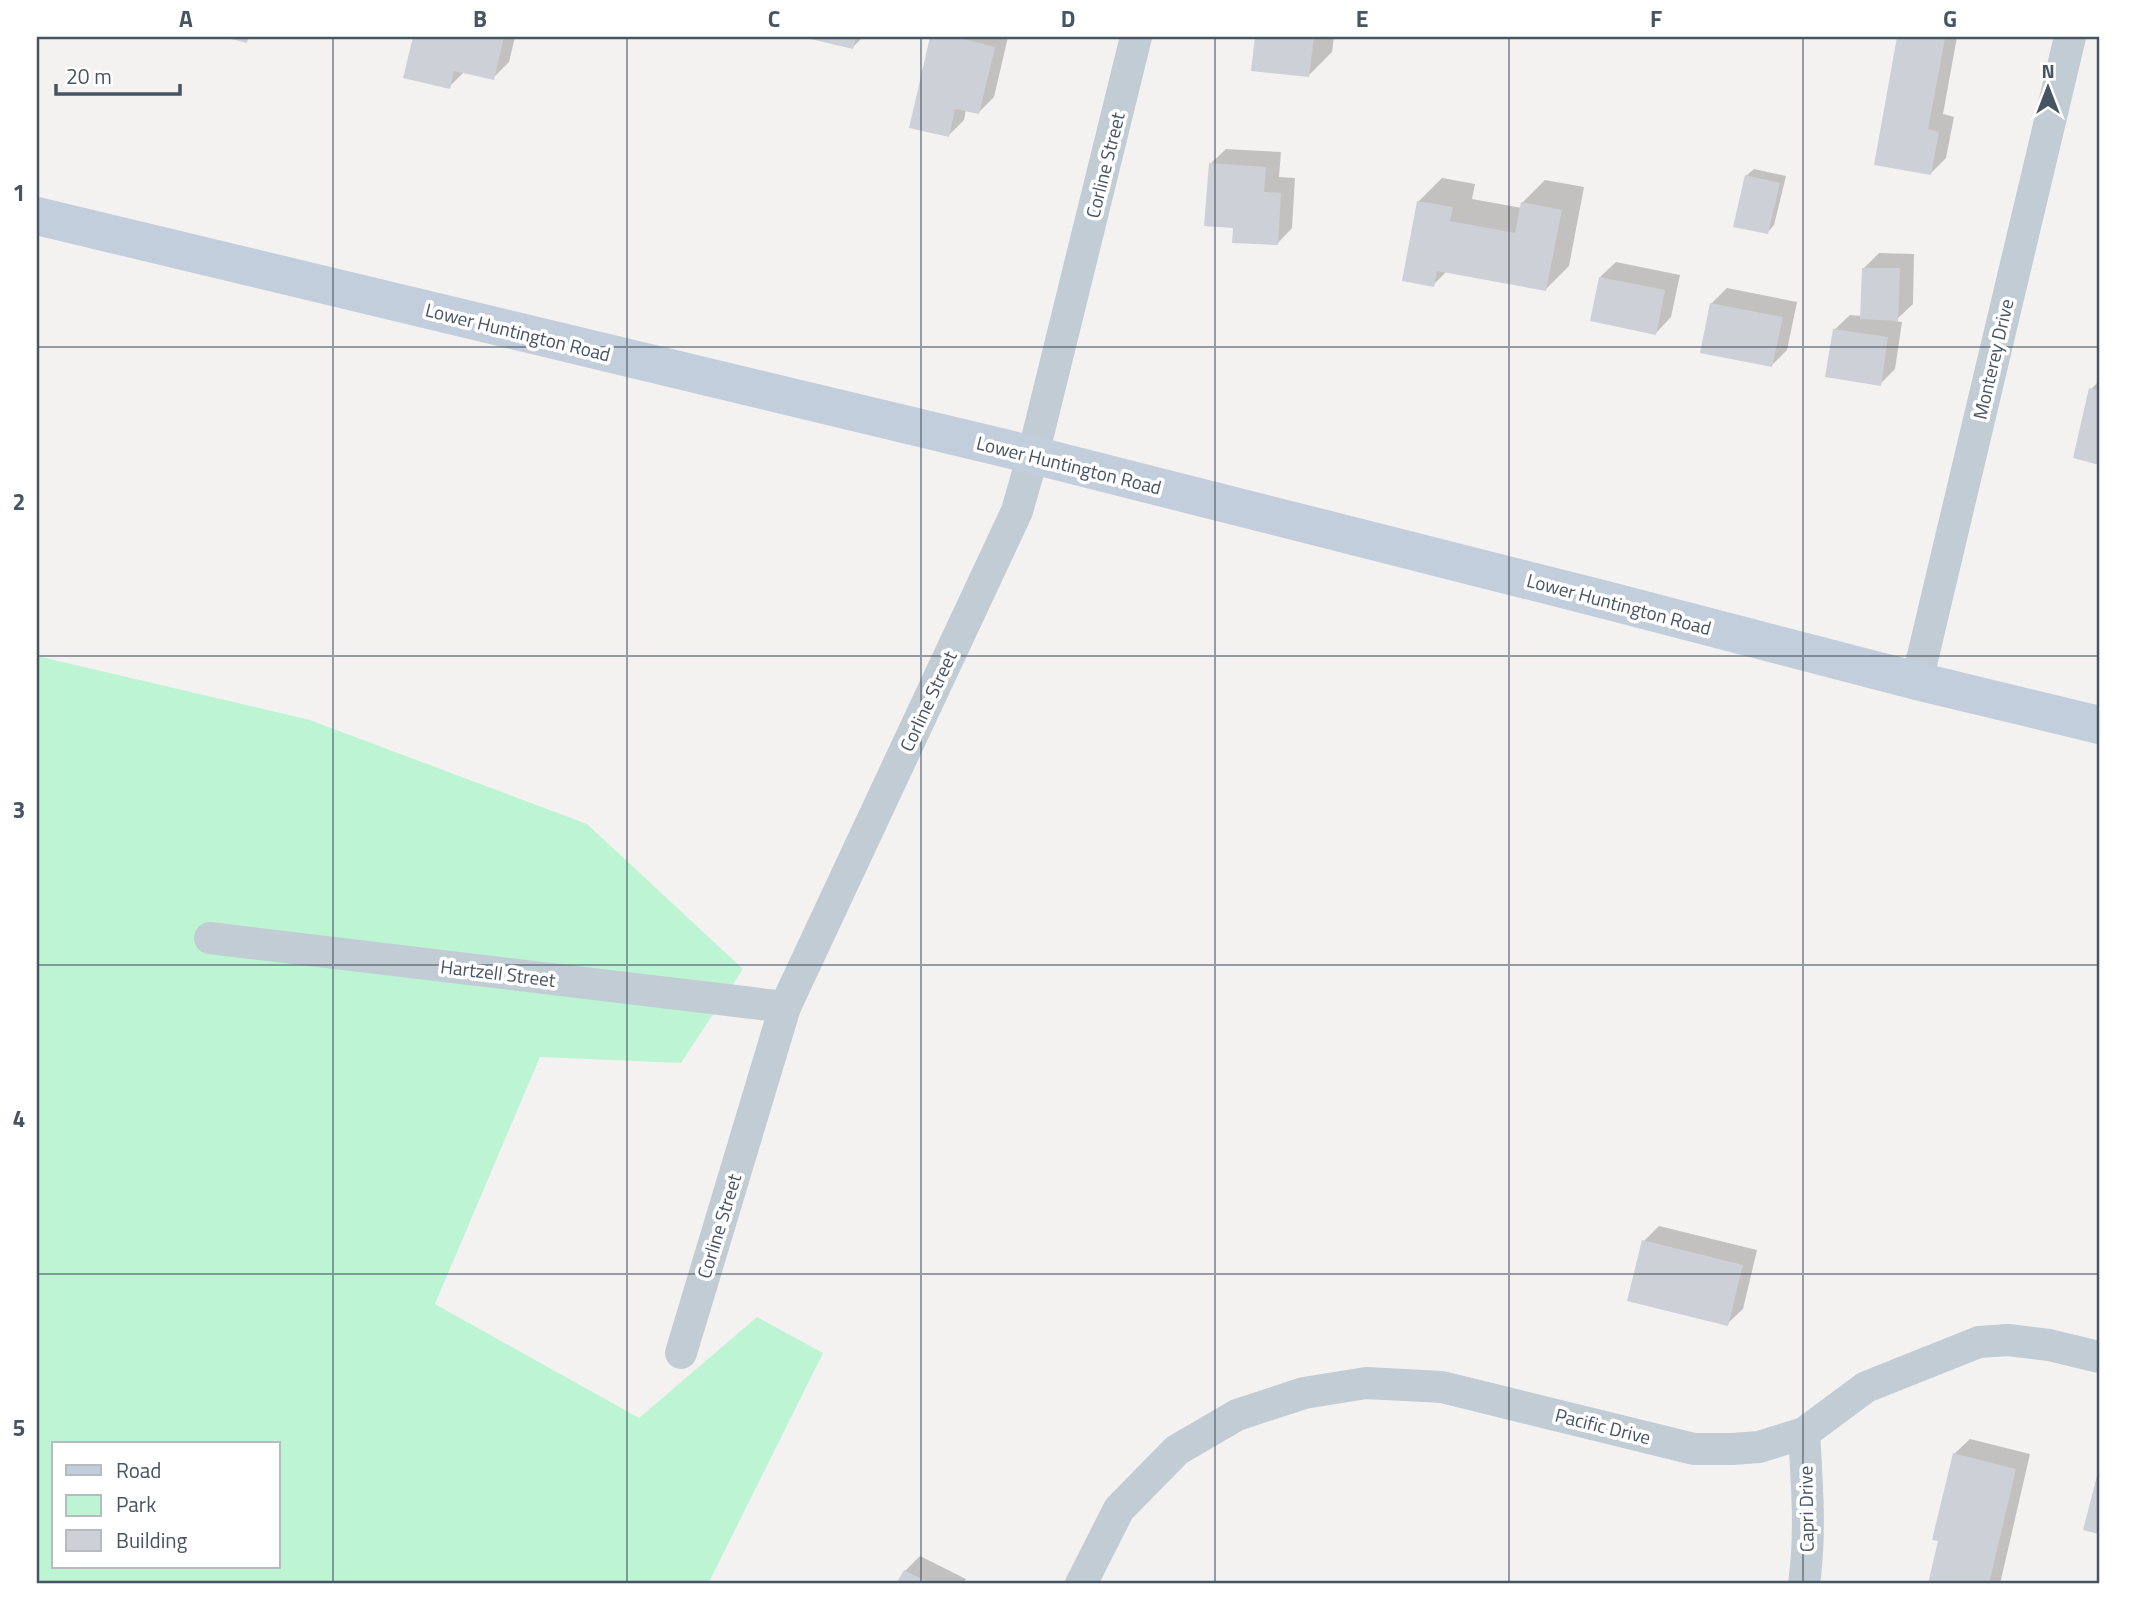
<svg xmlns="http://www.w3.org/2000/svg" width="2136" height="1621" font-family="'Titillium Web',sans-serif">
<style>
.green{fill:#bdf5d4;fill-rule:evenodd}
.shadow{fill:#0003}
.building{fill:#cdd0d7}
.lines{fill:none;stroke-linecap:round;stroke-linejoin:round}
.street{stroke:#c1ccd4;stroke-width:32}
.secondary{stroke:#c3cedc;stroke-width:38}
.grid{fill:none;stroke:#475462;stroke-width:2;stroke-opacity:0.55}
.labels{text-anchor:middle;stroke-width:7;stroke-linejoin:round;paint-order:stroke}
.street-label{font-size:19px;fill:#475462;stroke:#fff}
.neatline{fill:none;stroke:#475462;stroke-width:2.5}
.grid-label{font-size:23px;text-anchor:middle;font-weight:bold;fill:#475462}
</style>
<rect width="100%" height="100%" fill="#f4f2f1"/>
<path class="green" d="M37 656 310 720 587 824 743 969 681 1063 540 1057 435 1304 639 1418 757 1317 823 1353 708 1584H37ZM54 1444H278V1567H54Z"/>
<g class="shadow">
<path d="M415 37H515L509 62 493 78 465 71 449 87 406 76Z"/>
<path d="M805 37H863L853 47Z"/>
<path d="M932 37H1008L994 97 979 112 966 109 964 120 949 135 911 127Z"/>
<path d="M1256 37H1334L1332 52 1309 75 1253 69Z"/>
<path d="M1899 37H1957L1943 114 1954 117 1946 158 1931 173 1876 163Z"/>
<path d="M1226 149 1281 152 1279 177 1295 178 1292 228 1277 244 1210 164Z"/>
<path d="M1754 169 1786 176 1774 225 1767 233 1746 176Z"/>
<path d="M1442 178 1475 184 1472 199 1522 208V203L1545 180 1584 187 1569 266 1546 289 1447 271 1433 285 1419 201Z"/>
<path d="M1879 253 1914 254 1913 304 1895 321 1902 322 1895 369 1880 384 1834 330 1850 315 1862 316 1864 268Z"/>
<path d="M1616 262 1680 275 1671 317 1656 333 1600 277Z"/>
<path d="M1727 288 1797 302 1787 350 1772 365 1711 304Z"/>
<path d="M2099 381V463L2075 457 2091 389Z"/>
<path d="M1659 1226 1757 1250 1743 1309 1727 1324 1644 1241Z"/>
<path d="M1970 1439 2030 1454 2000 1584H1930L1940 1540 1954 1454Z"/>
<path d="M920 1556 966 1579 963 1584H898L905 1571Z"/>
</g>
<g class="building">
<path d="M223 37H249L247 43Z"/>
<path d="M413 37H504L494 80 454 71 450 89 403 78Z"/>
<path d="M802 37H856L853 49Z"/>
<path d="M930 37H965L964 39 995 47 979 114 955 109 949 137 909 128Z"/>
<path d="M1255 37H1314L1309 77 1251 71Z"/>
<path d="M1897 37H1932L1945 39 1928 129 1939 132 1931 175 1874 165Z"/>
<path d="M1209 163 1266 167 1264 192 1281 193 1278 245 1232 243 1233 228 1204 226Z"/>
<path d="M1745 175 1780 183 1768 234 1733 227Z"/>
<path d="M1417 201 1453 207 1450 221 1515 233 1521 202 1562 210 1546 291 1437 271 1434 287 1402 281Z"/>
<path d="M1862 268H1900L1898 321 1860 319Z"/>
<path d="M1599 277 1665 290 1656 335 1590 321Z"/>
<path d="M1710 303 1783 317 1772 367 1700 353Z"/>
<path d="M1833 329 1888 337 1881 386 1825 377Z"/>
<path d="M2089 388 2099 391V465L2073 458Z"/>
<path d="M1642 1240 1743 1265 1728 1326 1627 1301Z"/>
<path d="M1953 1453 2016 1469 1989 1584H1928L1938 1541 1932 1540Z"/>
<path d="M2098 1472H2099V1534L2083 1530Z"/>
<path d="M904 1570 932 1584H896Z"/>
</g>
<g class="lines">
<g class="street">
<path d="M1917 681 2070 37"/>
<path d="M210 938 785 1007"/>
<path d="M681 1353 785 1007 1017 511 1033 455 1136 37"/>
<path d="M1081 1584 1119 1509 1177 1450 1237 1415 1304 1393 1366 1383 1442 1387 1694 1449H1732L1759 1447 1804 1433 1866 1387 1979 1342 2008 1340 2049 1345 2099 1357"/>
<path d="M1804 1584C1811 1534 1807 1484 1804 1433"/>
</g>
<path class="secondary" d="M37 216 1033 455 1598 598 1917 681 2099 725"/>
</g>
<path class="grid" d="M333 37V1584M627 37V1584M921 37V1584M1215 37V1584M1509 37V1584M1803 37V1584M37 347H2099M37 656H2099M37 965H2099M37 1274H2099"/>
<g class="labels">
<g class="street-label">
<text transform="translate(1105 165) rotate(-76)" y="7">Corline Street</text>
<text transform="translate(518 332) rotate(14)" y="7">Lower Huntington Road</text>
<text transform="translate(1993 359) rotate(-77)" y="7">Monterey Drive</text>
<text transform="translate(1069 465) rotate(14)" y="7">Lower Huntington Road</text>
<text transform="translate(1619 604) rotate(15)" y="7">Lower Huntington Road</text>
<text transform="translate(928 701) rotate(-65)" y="7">Corline Street</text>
<text transform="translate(498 973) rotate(7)" y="7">Hartzell Street</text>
<text transform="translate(719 1226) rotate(-73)" y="7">Corline Street</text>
<text transform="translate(1603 1426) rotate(14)" y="7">Pacific Drive</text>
<text transform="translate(1806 1509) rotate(-91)" y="7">Capri Drive</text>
</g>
</g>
<rect width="2136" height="1621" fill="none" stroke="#ffffff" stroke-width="77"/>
<rect x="52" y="1442" width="228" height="126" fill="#ffffff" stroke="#b5bbc0" stroke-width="2"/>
<rect x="66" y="1465" width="35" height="10" fill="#c3cedc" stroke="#b5bbc0" stroke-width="2"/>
<text x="116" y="1478" font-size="21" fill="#475462">Road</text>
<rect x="66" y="1495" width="35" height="21" fill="#bdf5d4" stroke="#b5bbc0" stroke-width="2"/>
<text x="116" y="1512" font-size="21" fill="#475462">Park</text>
<rect x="66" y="1530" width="35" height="21" fill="#cdd0d7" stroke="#b5bbc0" stroke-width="2"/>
<text x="116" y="1548" font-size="21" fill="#475462">Building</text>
<g transform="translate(2048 88)" stroke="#ffffff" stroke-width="5" paint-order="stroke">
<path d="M0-5L12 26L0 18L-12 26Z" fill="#475462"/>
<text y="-10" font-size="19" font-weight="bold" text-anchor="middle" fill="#475462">N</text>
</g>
<path d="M56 84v10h124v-10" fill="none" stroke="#475462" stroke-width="3.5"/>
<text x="66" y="84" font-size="21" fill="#475462" stroke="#ffffff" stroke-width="5" paint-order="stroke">20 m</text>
<rect x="38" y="38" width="2060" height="1544" class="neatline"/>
<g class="grid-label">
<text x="186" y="27">A</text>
<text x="480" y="27">B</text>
<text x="774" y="27">C</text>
<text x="1068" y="27">D</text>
<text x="1362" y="27">E</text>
<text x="1656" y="27">F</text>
<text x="1950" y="27">G</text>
<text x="19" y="201">1</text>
<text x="19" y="510">2</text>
<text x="19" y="818">3</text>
<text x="19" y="1127">4</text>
<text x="19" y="1436">5</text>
</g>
</svg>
